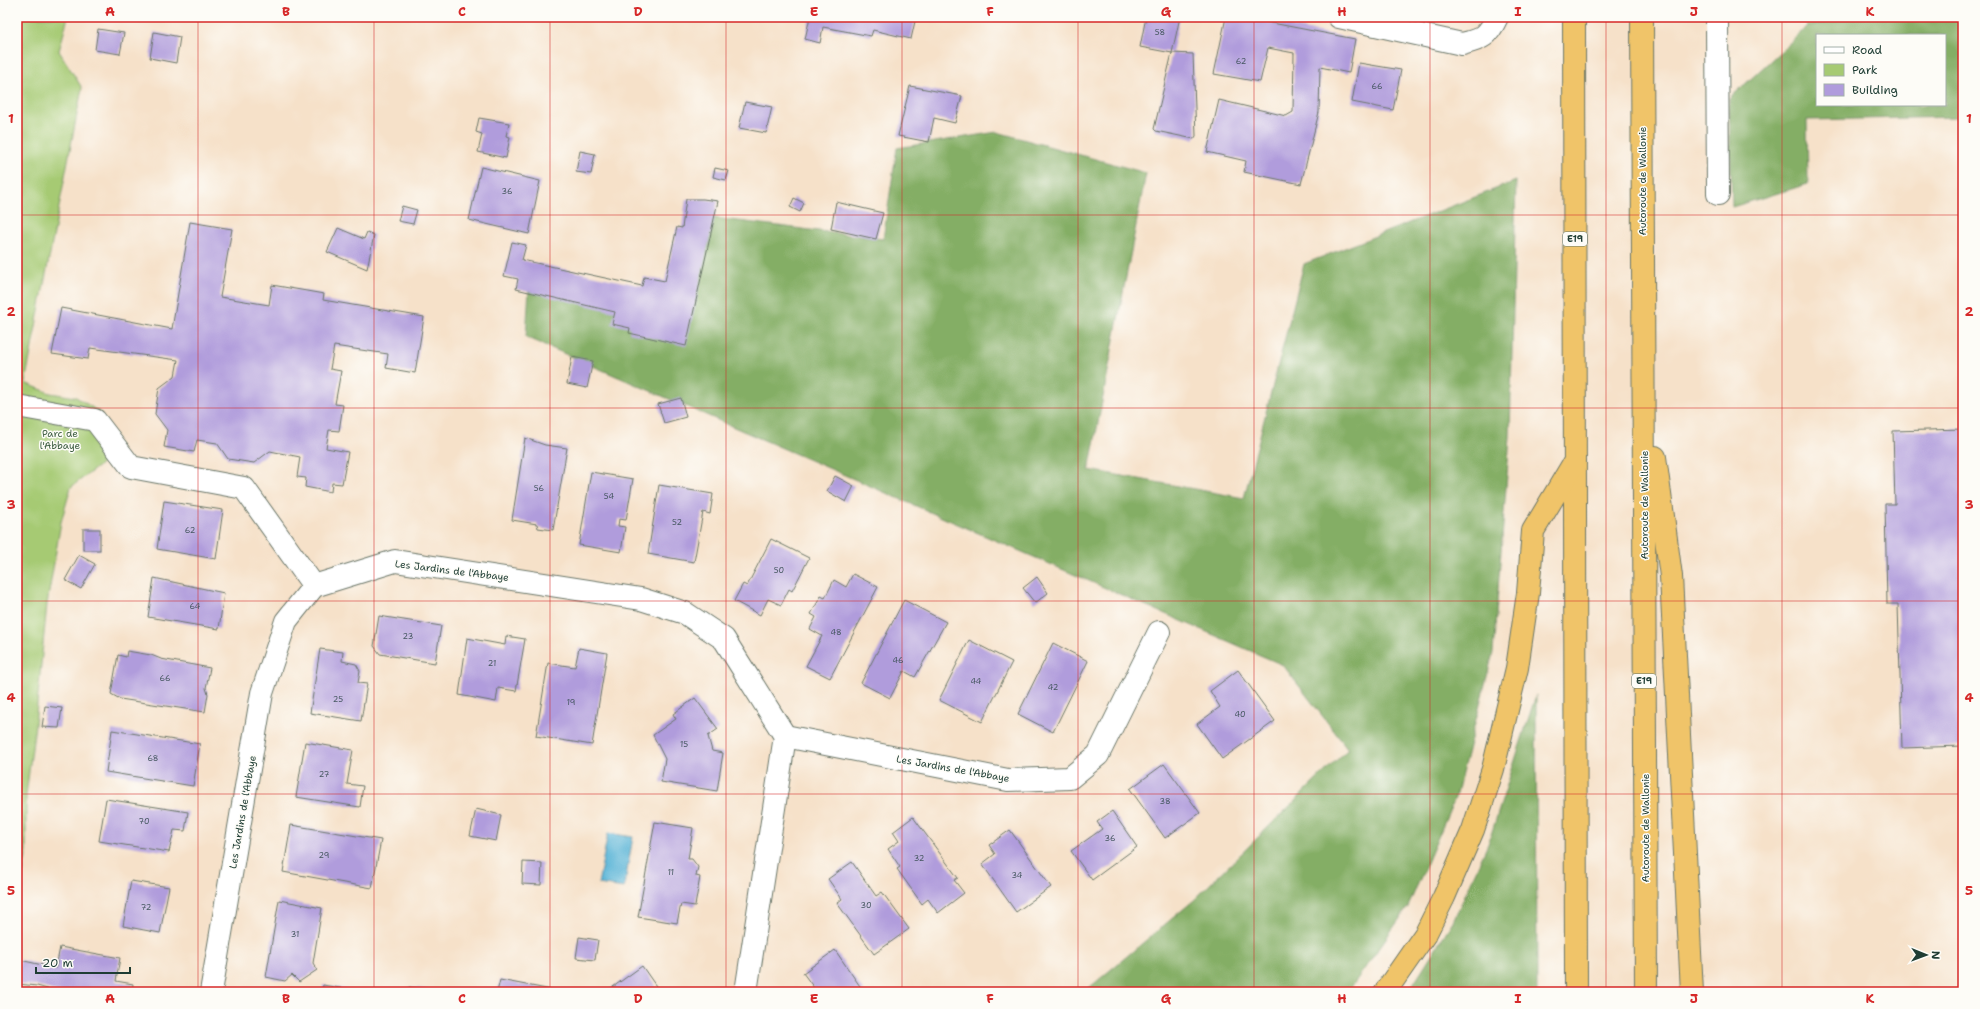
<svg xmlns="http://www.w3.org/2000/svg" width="1980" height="1009" font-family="'Shantell Sans',sans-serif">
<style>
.green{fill:#a6ca73;stroke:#628454}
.forest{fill:#84ae65;stroke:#52764c;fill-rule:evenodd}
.water{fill:#59b4d7;stroke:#3c7886}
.building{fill:#b09cdc}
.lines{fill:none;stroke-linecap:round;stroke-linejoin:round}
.minor-casing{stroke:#6a7668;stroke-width:24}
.highway-casing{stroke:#6a7668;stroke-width:24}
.minor{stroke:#fff;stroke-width:22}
.highway{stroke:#f0c469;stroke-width:22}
.grid{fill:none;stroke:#d62828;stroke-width:1;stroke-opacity:0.55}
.labels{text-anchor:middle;stroke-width:3;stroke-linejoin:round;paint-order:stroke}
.number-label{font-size:8px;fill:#43555e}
.shield{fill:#fdfcf7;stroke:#62766e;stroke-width:1}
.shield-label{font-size:9px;font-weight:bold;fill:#1f3d34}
.street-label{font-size:10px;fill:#1f3d34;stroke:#fdfcf7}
.park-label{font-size:10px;fill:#416044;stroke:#fdfcf7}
.neatline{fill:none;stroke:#d62828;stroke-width:1.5}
.grid-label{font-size:13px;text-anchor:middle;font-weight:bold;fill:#d62828}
</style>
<rect width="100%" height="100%" fill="#fdfcf7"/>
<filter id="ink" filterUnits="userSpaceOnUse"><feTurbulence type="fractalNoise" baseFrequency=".025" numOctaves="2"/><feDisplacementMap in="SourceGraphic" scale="8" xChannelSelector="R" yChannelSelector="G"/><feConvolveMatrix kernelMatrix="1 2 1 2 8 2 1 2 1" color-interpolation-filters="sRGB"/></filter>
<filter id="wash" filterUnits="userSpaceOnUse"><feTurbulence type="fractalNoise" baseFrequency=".012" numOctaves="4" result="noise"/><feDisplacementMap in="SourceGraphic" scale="16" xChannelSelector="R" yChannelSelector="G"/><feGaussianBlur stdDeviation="0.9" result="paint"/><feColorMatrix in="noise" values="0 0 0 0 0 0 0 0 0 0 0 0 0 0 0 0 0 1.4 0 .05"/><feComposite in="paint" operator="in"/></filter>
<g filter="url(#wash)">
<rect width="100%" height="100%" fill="#f6e1c9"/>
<g class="green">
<path d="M17 17H68L59 51 82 88 25 383 50 393 76 397 99 412 108 430 104 462 71 487 61 522 47 604 35 725 26 795V856L17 902Z"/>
<path d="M1805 17H1859L1808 26Z"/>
</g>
<g class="forest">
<path d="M1859 17H1963V117L1807 120 1808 184 1732 207 1729 99 1808 26ZM1817 35H1945V105H1817Z"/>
<path d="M997 132 1146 173 1089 470 1244 498 1304 264 1516 181 1510 437 1493 653 1457 793 1408 907 1348 992H1084L1193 901 1348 749 1283 665 526 337 529 288 682 314 698 216 883 239 897 148Z"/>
<path d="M1536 695 1537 992H1408L1453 921 1488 844Z"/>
</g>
<path class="water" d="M608 833 633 837 624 888 598 884Z"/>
<g id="blocks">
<g class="building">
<path d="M810 17H916L911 39 873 30 871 36 823 27 820 43 805 39Z"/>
<path d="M1146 17H1180L1172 53 1140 47Z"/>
<path d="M1226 17H1241L1355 39 1349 73 1320 67 1319 112 1301 184 1244 172 1246 161 1207 152 1219 100 1286 116 1293 112 1294 53 1268 48 1260 82 1214 74Z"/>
<path d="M98 29 124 33 120 54 95 50Z"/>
<path d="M154 32 180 37 176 63 150 58Z"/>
<path d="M1172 53 1193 54 1196 136 1194 139 1156 131 1154 129Z"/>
<path d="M1359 63 1401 70 1393 110 1352 102Z"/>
<path d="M910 86 962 96 955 123 934 118 929 142 898 136Z"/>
<path d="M745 102 772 107 766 133 739 128Z"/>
<path d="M479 118 509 123 506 136 510 137 506 158 478 152 482 134 476 132Z"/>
<path d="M580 151 595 154 591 174 576 172Z"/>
<path d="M481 167 540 181 529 234 469 220Z"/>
<path d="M715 168 729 171 726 180 713 177Z"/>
<path d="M794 198 804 203 800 212 790 207Z"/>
<path d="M686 199H703L718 201 686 346 629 333 630 328 612 324 615 312 516 289 518 279 504 276 512 242 526 245 522 260 642 286 644 277 665 281 677 227 682 228Z"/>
<path d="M836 202 883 213 876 239 831 229Z"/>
<path d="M402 206 417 210 413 224 398 221Z"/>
<path d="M190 222 232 229 220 297 269 305 272 285 324 294 323 300 424 317 415 373 386 368 388 354 334 346 330 369 341 371 335 404 343 405 339 431 329 430 326 448 348 452 342 484 332 483 331 492 305 487 306 478 297 477 300 457 270 451 254 463 228 459 217 443 197 440 194 452 164 447 167 430 155 414 159 388 175 376 178 360 90 348 88 359 52 354 61 308 172 329Z"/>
<path d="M338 228 364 239 367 232 374 235 367 269 327 252Z"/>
<path d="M572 357 593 361 587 388 567 384Z"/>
<path d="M681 398 686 417 664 423 658 404Z"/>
<path d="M1963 429V746L1902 748 1898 604H1887L1885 504H1895L1893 431Z"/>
<path d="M525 438 545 445 567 448 553 530 538 528 537 524 512 520Z"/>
<path d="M591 472 633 479 626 520 619 519 618 526 625 527 621 552 579 545Z"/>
<path d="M835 476 854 486 846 502 827 491Z"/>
<path d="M659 485 713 494 710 514 703 512 694 562 648 554Z"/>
<path d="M164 501 223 510 216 559 157 549Z"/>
<rect x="83" y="529" width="17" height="21"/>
<path d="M771 539 809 558 792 591 789 589 781 605 768 599 760 615 734 601 743 584 747 586Z"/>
<path d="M79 555 95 564 81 589 65 580Z"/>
<path d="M853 574 878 587 830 678 806 666 822 636 810 629 816 617 811 614 821 596 825 598 834 580 846 587Z"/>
<path d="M1037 577 1048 593 1035 603 1023 588Z"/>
<path d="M154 578 224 593 219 629 148 617Z"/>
<path d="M904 600 946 622 915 677 904 671 890 698 861 683Z"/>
<path d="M379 616 441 626 435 663 380 654 374 646Z"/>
<path d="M506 636 525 639 516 691 498 688 496 702 459 695 467 638 505 645Z"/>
<path d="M969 640 1012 662 982 722 939 700Z"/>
<path d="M1053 643 1088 661 1053 732 1018 714Z"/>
<path d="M579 648 607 653 592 745 536 736 548 663 575 667Z"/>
<path d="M320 649 343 652 342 661 356 664 360 671 358 683 367 684 361 721 310 713Z"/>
<path d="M127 651 151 655 161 659 210 668 206 688 208 694 205 712 120 699 111 694 118 655 126 657Z"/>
<path d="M1238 670 1275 721 1222 759 1197 724 1220 707 1210 691Z"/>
<path d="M695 698 718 729 708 736 712 751 723 753 717 791 661 782 665 759 653 735 676 719 673 714Z"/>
<path d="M45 706 62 708 59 728 42 727Z"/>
<path d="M112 730 200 744 193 786 106 772Z"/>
<path d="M305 742 353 750 347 784 363 786 360 807 296 797Z"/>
<path d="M1164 764 1200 813 1165 838 1130 789Z"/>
<path d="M106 799 188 812 185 831 174 830 169 852 99 841Z"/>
<path d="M476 809 501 815 496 841 470 836Z"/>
<path d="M1112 811 1137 847 1092 880 1071 851 1102 829 1097 822Z"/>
<path d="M913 817 958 878 954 880 964 893 938 913 928 899 922 904 897 869 900 867 888 849 899 841 893 832Z"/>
<path d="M655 822 693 828 688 859H692L698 867 696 876 700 877 695 906 681 904 677 923 638 917Z"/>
<path d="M291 825 381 840 372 888 283 872Z"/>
<path d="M1010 830 1051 887 1016 912 982 864 995 854 989 845Z"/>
<path d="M523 862 542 863 541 885 522 884Z"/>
<path d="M852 862 876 896 882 892 909 929 874 954 837 903 842 899 828 879Z"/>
<path d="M131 881 169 887 160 933 123 926Z"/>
<path d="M279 900 322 908 313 963 317 970 299 982 292 975 285 981 266 977Z"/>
<path d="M579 937 598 940 595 960 576 958Z"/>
<path d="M60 947 120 958 116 981 133 984 132 992H58L37 986 17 984 20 960 56 968Z"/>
<path d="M835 950 864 992H817L803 973Z"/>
<path d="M642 966 660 992H606Z"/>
<path d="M500 980 552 990V992H497Z"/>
<path d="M323 985 357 991V992H322Z"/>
<path d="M409 987 436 991V992H408Z"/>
</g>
</g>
</g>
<g filter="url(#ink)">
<use href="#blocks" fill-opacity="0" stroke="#6a7668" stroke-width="1"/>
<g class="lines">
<defs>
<g id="minor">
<path d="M1339 17 1462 44C1483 39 1488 36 1497 17"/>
<path d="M1717 17 1718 194"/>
<path d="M17 406 95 420 131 467 244 488 314 586"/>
<path d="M785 736 1008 780 1070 778 1098 755 1159 632"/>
<path d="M211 992 262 693 286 621 314 586 395 561 641 599 685 613 724 639 785 736 746 992"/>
</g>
<g id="highway">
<path d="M1574 17 1576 992"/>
<path d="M1642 17 1646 992"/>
<path d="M1655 457 1671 576 1692 992"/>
<path d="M1385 992 1426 933 1444 897 1473 830 1493 769 1517 668 1528 593 1533 531 1575 461"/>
</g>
</defs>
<use href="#minor" class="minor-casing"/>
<use href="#highway" class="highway-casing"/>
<use href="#minor" class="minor"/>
<use href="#highway" class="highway"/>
</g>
</g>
<path class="grid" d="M198 17V992M374 17V992M550 17V992M726 17V992M902 17V992M1078 17V992M1254 17V992M1430 17V992M1606 17V992M1782 17V992M17 215H1963M17 408H1963M17 601H1963M17 794H1963"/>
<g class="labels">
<g class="number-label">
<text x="1160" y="35">58</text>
<text x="1241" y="64">62</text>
<text x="1377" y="89">66</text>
<text x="507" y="194">36</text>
<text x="539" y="491">56</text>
<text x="609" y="499">54</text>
<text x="677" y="525">52</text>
<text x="190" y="533">62</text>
<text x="779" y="573">50</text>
<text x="195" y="609">64</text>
<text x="836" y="635">48</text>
<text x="408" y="639">23</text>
<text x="898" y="663">46</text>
<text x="492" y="666">21</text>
<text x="165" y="681">66</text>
<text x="976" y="684">44</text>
<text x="1053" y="690">42</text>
<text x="338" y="702">25</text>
<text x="571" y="705">19</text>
<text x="1240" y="717">40</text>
<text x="684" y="747">15</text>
<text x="153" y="761">68</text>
<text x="324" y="777">27</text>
<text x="1165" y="804">38</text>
<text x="144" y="824">70</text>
<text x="1110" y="841">36</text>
<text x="324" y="858">29</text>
<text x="919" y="861">32</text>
<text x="671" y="875">11</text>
<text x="1017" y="878">34</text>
<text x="866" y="908">30</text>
<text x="146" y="910">72</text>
<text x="295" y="937">31</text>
</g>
<g class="shield">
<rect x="1563" y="232" width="24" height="14" rx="3"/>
<rect x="1632" y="674" width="24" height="14" rx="3"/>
</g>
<g class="shield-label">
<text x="1575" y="242">E19</text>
<text x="1644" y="684">E19</text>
</g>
<g class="street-label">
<text transform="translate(1642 181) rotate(-90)" y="4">Autoroute de Wallonie</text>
<text transform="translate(1644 505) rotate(-90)" y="4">Autoroute de Wallonie</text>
<text transform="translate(452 570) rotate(7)" y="4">Les Jardins de l'Abbaye</text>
<text transform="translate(953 768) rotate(10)" y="4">Les Jardins de l'Abbaye</text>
<text transform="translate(242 812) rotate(-80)" y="4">Les Jardins de l'Abbaye</text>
<text transform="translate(1645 828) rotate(-90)" y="4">Autoroute de Wallonie</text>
</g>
<g class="park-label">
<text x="60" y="437">Parc de<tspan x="60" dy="12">l'Abbaye</tspan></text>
</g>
</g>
<rect width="1980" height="1009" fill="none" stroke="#fdfcf7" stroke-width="44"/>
<rect x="1816" y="34" width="130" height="72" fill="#fdfcf7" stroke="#a4b0a9"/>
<rect x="1824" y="47" width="20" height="6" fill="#ffffff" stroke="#a4b0a9"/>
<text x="1852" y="54" font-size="12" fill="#1f3d34">Road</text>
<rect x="1824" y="64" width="20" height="12" fill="#a6ca73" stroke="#a4b0a9"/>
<text x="1852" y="74" font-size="12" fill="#1f3d34">Park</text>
<rect x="1824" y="84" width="20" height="12" fill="#b09cdc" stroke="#a4b0a9"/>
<text x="1852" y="94" font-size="12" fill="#1f3d34">Building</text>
<g transform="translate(1926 955) rotate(91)" stroke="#fdfcf7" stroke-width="3" paint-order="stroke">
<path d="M0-3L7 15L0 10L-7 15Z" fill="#1f3d34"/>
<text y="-6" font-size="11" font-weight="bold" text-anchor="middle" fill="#1f3d34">N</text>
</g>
<path d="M36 967v6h94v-6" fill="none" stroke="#1f3d34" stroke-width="2"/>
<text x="42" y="967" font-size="12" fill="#1f3d34" stroke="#fdfcf7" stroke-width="3" paint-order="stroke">20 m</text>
<rect x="22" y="22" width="1936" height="965" class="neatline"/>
<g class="grid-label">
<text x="110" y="16">A</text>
<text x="286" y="16">B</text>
<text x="462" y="16">C</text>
<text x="638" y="16">D</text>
<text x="814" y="16">E</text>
<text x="990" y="16">F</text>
<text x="1166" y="16">G</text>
<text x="1342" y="16">H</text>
<text x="1518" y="16">I</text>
<text x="1694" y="16">J</text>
<text x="1870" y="16">K</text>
<text x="11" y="123">1</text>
<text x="1969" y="123">1</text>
<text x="11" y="316">2</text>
<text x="1969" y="316">2</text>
<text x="11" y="509">3</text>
<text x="1969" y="509">3</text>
<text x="11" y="702">4</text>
<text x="1969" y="702">4</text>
<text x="11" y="895">5</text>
<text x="1969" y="895">5</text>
<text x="110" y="1003">A</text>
<text x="286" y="1003">B</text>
<text x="462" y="1003">C</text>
<text x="638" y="1003">D</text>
<text x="814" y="1003">E</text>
<text x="990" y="1003">F</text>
<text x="1166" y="1003">G</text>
<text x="1342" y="1003">H</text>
<text x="1518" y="1003">I</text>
<text x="1694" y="1003">J</text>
<text x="1870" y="1003">K</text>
</g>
</svg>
